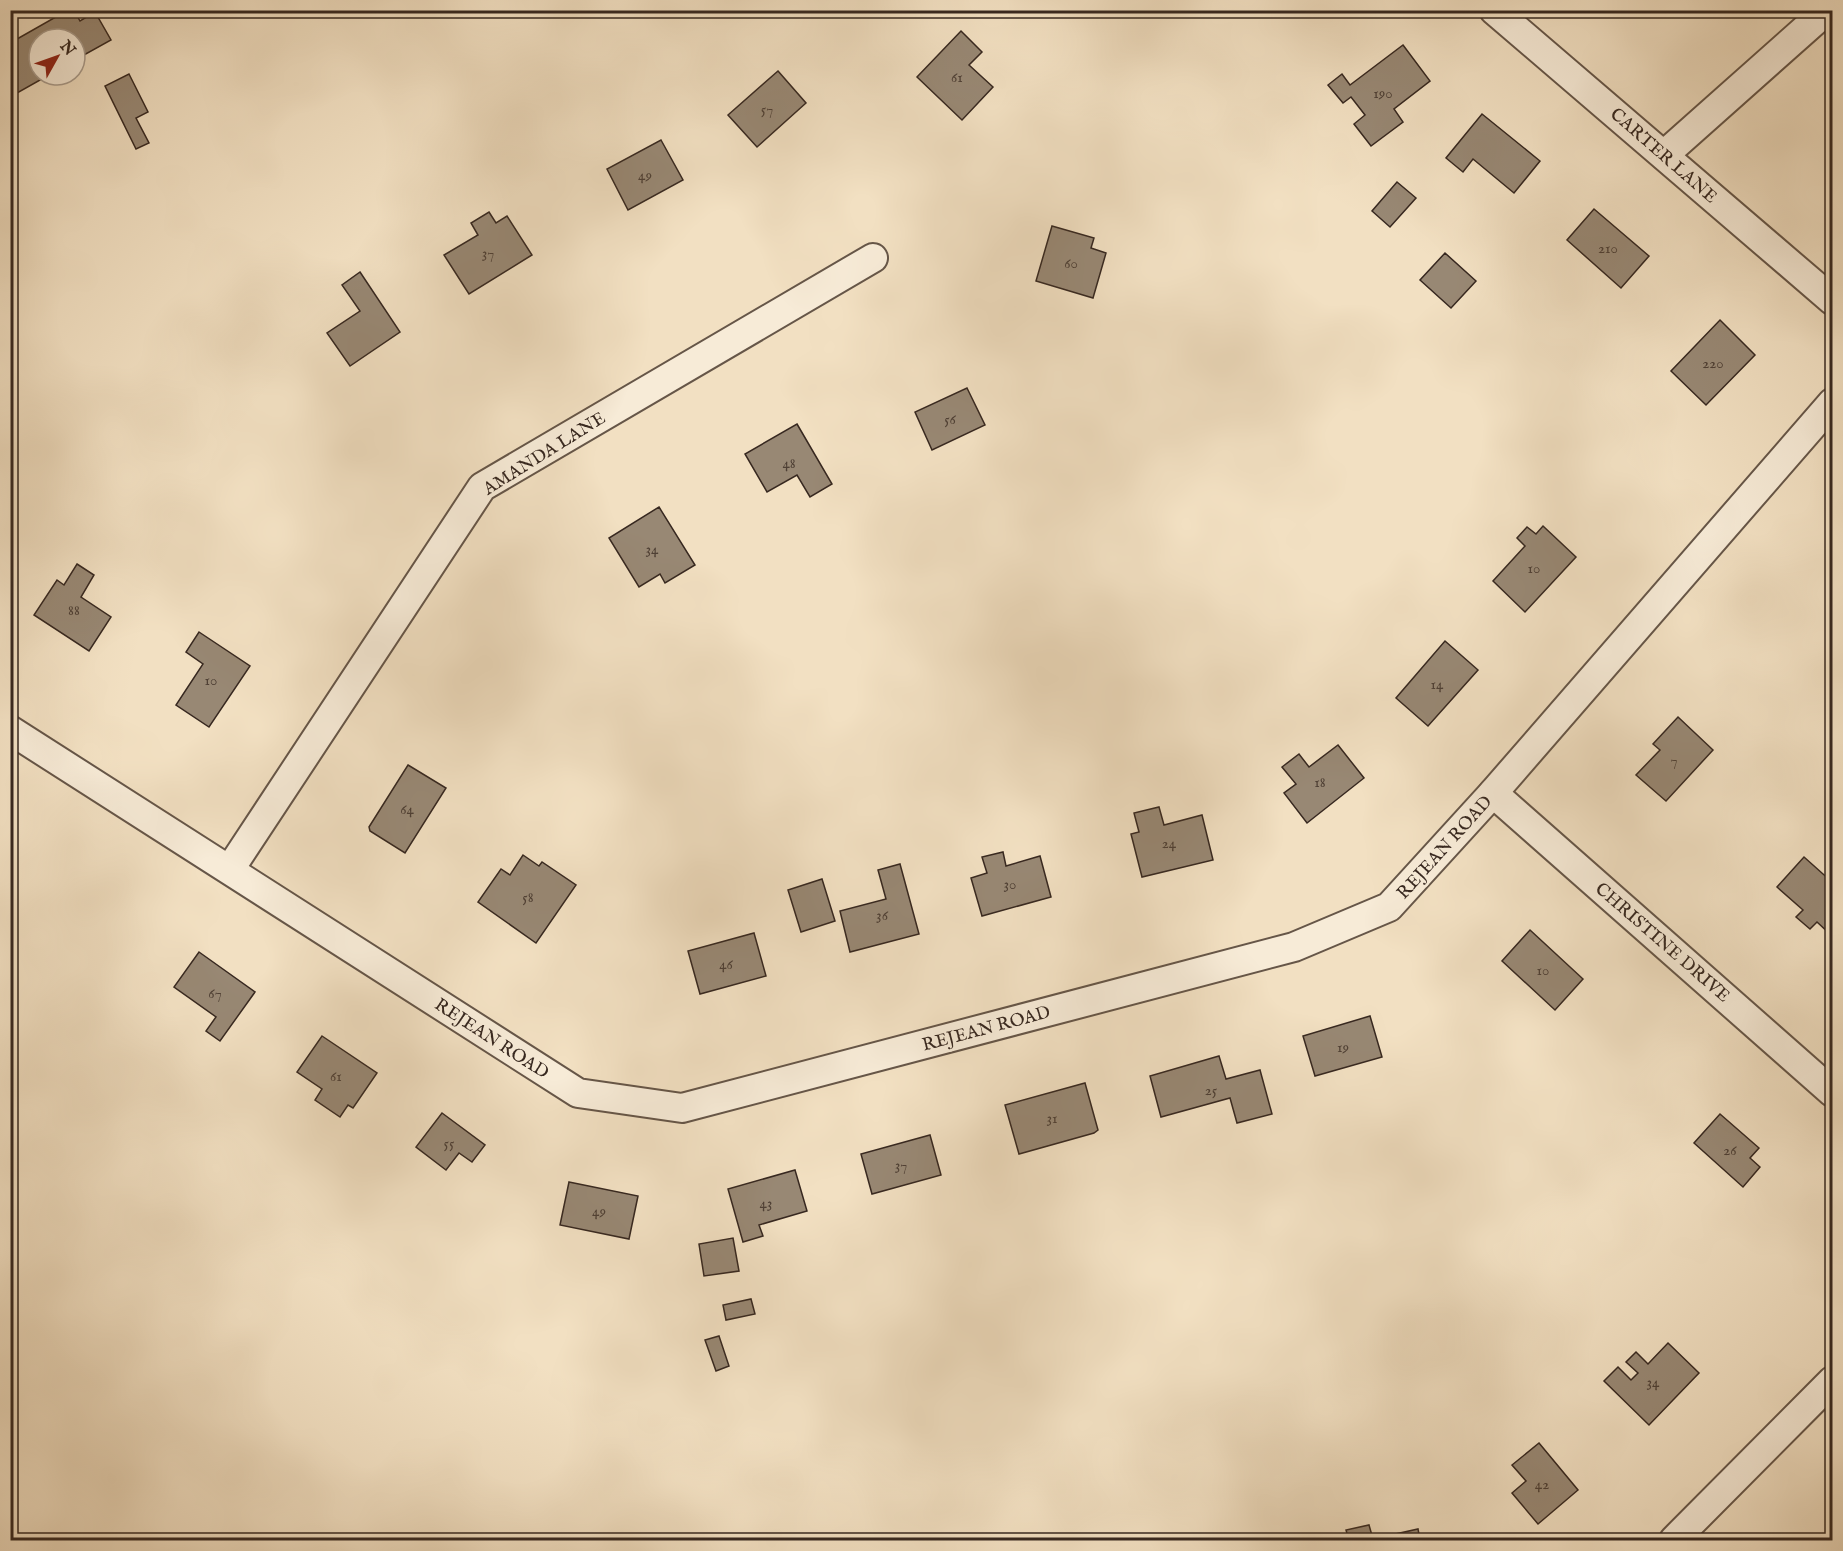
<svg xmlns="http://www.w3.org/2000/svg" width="1843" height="1551" font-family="'IM FELL English',serif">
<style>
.building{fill:#988874;stroke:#372820;stroke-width:1.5}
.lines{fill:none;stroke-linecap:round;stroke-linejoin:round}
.minor-casing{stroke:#665648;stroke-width:32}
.minor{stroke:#f7ebd7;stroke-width:28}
.labels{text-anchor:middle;stroke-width:5;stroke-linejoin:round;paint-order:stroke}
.number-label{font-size:15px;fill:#4f4035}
.street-label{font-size:18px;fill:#372820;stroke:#f7ebd7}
</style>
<rect width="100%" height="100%" fill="#f2e0c2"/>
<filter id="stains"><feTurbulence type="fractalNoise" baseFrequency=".00333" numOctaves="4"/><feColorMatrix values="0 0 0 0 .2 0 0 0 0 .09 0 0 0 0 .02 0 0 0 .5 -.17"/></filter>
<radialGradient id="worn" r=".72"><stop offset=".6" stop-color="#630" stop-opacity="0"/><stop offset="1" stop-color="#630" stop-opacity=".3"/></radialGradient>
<g class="building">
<path d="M68 10H74L80 21 95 12 111 40 75 60V39H39V75H49L10 97V43Z"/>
<path d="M961 31 982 52 969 65 993 87 962 120 917 77Z"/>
<path d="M1403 45 1430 81 1394 109 1403 122 1371 146 1354 124 1365 115 1351 97 1343 103 1328 85 1342 74 1350 85Z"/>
<path d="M778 71 806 103 757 147 728 115Z"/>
<path d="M129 74 148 112 136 118 149 143 136 149 105 86Z"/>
<path d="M1482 114 1540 161 1514 193 1473 159 1463 172 1446 158Z"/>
<path d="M661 140 683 180 628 210 607 169Z"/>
<path d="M1397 182 1416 198 1390 227 1372 211Z"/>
<path d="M1594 209 1649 256 1621 288 1567 240Z"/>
<path d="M489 212 496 223 507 216 532 255 469 294 444 255 478 235 471 223Z"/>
<path d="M1052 226 1094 238 1091 248 1106 253 1093 298 1036 281Z"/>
<path d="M1445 253 1476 281 1451 308 1420 280Z"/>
<path d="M360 272 400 332 350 366 327 333 360 311 342 285Z"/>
<path d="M1720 320 1755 355 1706 405 1671 371Z"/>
<path d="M967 388 985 425 932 450 915 412Z"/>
<path d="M797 424 832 484 810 497 797 475 767 492 745 454Z"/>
<path d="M659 507 695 565 665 583 660 574 639 587 609 538Z"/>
<path d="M1543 526 1576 557 1525 612 1493 581 1525 546 1517 538 1527 527 1536 534Z"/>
<path d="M77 564 94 575 81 597 111 617 89 651 34 615 57 580 64 585Z"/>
<path d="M199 632 250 666 209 727 176 705 203 664 186 652Z"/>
<path d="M1445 641 1478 670 1428 726 1396 698Z"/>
<path d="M1678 717 1713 750 1666 801 1636 775 1660 750 1653 744Z"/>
<path d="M1338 745 1364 778 1307 823 1284 793 1296 784 1282 767 1299 754 1309 767Z"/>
<path d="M408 765 446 788 405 853 370 831 369 827Z"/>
<path d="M1159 807 1164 825 1202 815 1213 860 1142 877 1131 834 1139 832 1134 813Z"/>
<path d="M1003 852 1006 866 1040 856 1051 897 982 916 971 878 987 873 982 857Z"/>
<path d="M523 855 539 866 542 862 576 885 536 943 478 902 501 869 510 875Z"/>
<path d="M1804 857 1832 882V931L1830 934 1817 922 1810 929 1796 917 1803 910 1777 887Z"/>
<path d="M900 864 919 934 850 952 840 911 886 899 878 870Z"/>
<path d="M822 879 835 921 801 932 788 890Z"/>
<path d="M1530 930 1583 979 1555 1010 1502 961Z"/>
<path d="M754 933 766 976 700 994 688 951Z"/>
<path d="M199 952 255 992 220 1041 206 1031 216 1017 174 987Z"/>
<path d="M1370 1016 1382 1057 1315 1076 1303 1036Z"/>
<path d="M322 1036 377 1073 353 1108 348 1105 340 1117 315 1100 322 1089 297 1072Z"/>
<path d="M1219 1056 1226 1079 1260 1070 1272 1114 1237 1123 1230 1098 1161 1117 1150 1076Z"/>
<path d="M1085 1083 1098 1130 1094 1133 1019 1154 1005 1105Z"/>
<path d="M442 1113 485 1145 472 1162 459 1153 446 1170 416 1147Z"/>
<path d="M1720 1114 1759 1148 1750 1158 1760 1167 1743 1187 1694 1143Z"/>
<path d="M930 1135 941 1175 872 1194 861 1154Z"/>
<path d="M795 1170 807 1211 759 1225 763 1236 743 1242 728 1189Z"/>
<path d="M569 1182 638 1196 629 1239 560 1225Z"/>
<path d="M733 1238 739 1271 704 1276 699 1244Z"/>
<path d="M751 1299 755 1314 726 1320 723 1305Z"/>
<path d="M719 1336 729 1366 716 1371 705 1340Z"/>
<path d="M1668 1343 1699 1373 1649 1425 1604 1381 1618 1367 1631 1380 1638 1373 1626 1362 1636 1352 1648 1364Z"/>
<path d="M1539 1443 1578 1490 1538 1524 1512 1493 1526 1481 1512 1465Z"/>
<path d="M1369 1525 1373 1539 1418 1529 1420 1540H1349L1346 1530Z"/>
</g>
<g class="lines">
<defs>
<g id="minor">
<path d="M1494 10 1832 300"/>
<path d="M1664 155 1827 10"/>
<path d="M10 730 578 1093 682 1108 1294 947 1389 907 1493 793 1832 403"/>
<path d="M1493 793 1832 1092"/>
<path d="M230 869 482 487 873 258"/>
<path d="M1674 1540 1832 1381"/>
</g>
</defs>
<use href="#minor" class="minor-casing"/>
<use href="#minor" class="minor"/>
</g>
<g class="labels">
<g class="number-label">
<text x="957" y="82">61</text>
<text x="1383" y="98">190</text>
<text x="767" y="114">57</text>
<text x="645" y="180">49</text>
<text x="1608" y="253">210</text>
<text x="488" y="258">37</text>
<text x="1071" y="268">60</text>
<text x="1713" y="368">220</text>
<text x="950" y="424">56</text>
<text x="789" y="468">48</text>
<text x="652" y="554">34</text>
<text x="1534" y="573">10</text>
<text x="74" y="615">88</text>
<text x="211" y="685">10</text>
<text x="1437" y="689">14</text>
<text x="1674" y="765">7</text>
<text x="1320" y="787">18</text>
<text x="407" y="814">64</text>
<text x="1169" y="848">24</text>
<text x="1010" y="889">30</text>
<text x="528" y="902">58</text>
<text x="882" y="920">36</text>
<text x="726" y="969">46</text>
<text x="1543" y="975">10</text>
<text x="215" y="998">67</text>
<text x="1343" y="1052">19</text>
<text x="336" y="1081">61</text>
<text x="1211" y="1095">25</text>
<text x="1052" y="1123">31</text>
<text x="449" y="1148">55</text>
<text x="1730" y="1155">26</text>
<text x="901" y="1170">37</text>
<text x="766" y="1208">43</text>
<text x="599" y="1216">49</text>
<text x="1653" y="1387">34</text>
<text x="1542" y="1489">42</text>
</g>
<g class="street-label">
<text transform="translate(1664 155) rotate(41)" y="6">CARTER LANE</text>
<text transform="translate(544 453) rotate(-32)" y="6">AMANDA LANE</text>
<text transform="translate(1444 847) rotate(-48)" y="6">REJEAN ROAD</text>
<text transform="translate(1663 942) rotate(41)" y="6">CHRISTINE DRIVE</text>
<text transform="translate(986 1028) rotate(-15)" y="6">REJEAN ROAD</text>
<text transform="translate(492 1038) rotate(33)" y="6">REJEAN ROAD</text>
</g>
</g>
<rect width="1843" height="1551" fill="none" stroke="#f2e0c2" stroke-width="36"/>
<rect x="12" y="12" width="1819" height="1527" fill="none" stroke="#372820" stroke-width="3"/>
<rect x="18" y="18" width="1807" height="1515" fill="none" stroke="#372820" stroke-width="1.5"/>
<g transform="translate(57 57) rotate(50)"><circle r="28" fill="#f7ebd7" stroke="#aa9d8e" stroke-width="1.5"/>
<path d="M0-4.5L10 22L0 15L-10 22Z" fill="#8f2418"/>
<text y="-9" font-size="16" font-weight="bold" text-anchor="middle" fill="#372820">N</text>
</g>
<rect width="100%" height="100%" filter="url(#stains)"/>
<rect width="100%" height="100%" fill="url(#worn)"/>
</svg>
